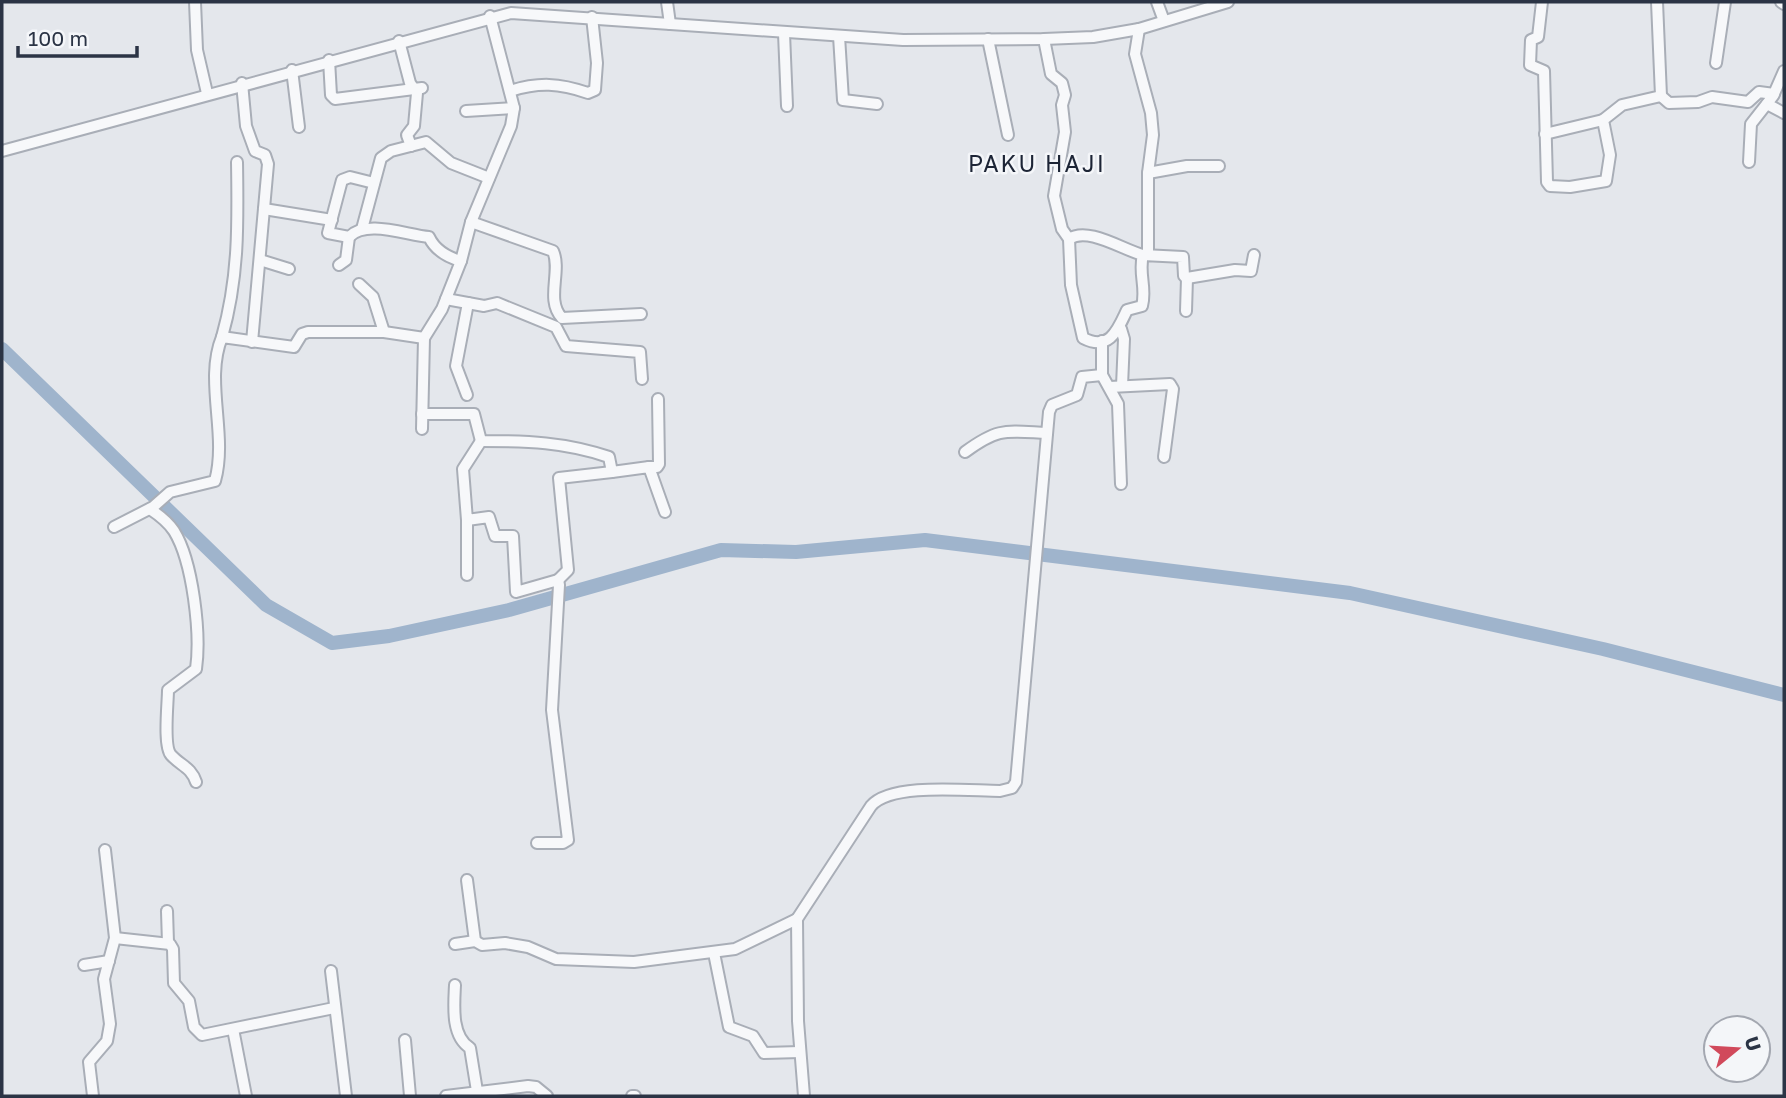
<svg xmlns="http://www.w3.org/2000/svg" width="1786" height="1098" font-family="'Golos Text',sans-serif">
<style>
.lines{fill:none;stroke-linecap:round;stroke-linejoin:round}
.river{stroke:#9fb4cc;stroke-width:14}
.minor-casing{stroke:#a9aeb7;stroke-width:14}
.minor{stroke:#f7f8fa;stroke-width:10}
.labels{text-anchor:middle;stroke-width:5;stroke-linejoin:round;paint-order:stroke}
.quarter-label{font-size:23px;letter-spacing:2px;fill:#1d2536;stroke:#f4f6f9}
</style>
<rect width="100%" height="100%" fill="#e4e7ec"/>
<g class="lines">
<path class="river" d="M2 349 266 605 332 643 389 636 509 610 721 550 796 552 925 540 1350 593 1603 649 1784 695"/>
<defs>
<g id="minor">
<path d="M195 2 197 50 207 93"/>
<path d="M667 2 670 24"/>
<path d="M1157 2 1164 21"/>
<path d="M1542 2 1538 37 1531 40 1530 65 1544 71 1547 182 1550 186 1570 187 1606 181 1610 155 1603 120 1622 105 1661 96 1657 2"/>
<path d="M1781 2 1784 4"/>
<path d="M1139 29 1135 54 1151 113 1153 135 1148 173V254"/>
<path d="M784 33 787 106"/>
<path d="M839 36 843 100 877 104"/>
<path d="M988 39 1008 135"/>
<path d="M1044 39 1051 74 1062 83 1065 95 1062 105 1065 132 1054 196 1062 229 1069 239 1071 285 1083 338C1110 352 1118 329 1127 310L1142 306C1147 288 1138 273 1143 255L1183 257 1184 276 1187 278 1186 311"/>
<path d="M399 41 410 83 417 93 414 126 407 135 411 146"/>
<path d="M329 60 331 95 335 99 422 88"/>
<path d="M1716 63 1725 2"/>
<path d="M292 70 299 127"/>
<path d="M242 83 246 126 255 151 265 155 268 164 252 342"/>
<path d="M510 91C539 82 559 83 588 93L595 90 597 63 592 17"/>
<path d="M1661 96 1669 103 1698 102 1712 97 1748 102 1759 92 1774 94"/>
<path d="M1767 104 1784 113"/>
<path d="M466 111 514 108"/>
<path d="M1545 134 1603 120"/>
<path d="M2 151 511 13 903 40 1044 39 1093 37 1139 29 1228 2"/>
<path d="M1749 162 1751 124 1773 96 1784 71"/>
<path d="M1148 173 1187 166H1219"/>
<path d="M374 183 350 177 342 180 328 233 349 237C366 219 406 235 429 237 435 250 447 257 461 261"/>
<path d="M264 209 332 220"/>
<path d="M471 222 553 251C562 271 545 300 562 318L641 314"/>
<path d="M362 229 381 158 391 151 426 142 451 163 489 178"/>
<path d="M1069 239C1088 226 1123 250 1143 255"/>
<path d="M260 260 289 269"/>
<path d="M339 265 346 260 349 237"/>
<path d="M1187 278 1235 270 1251 271 1254 255"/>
<path d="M359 284 373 297 384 332"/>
<path d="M446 299 484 306 497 303 556 327 566 346 640 352 642 379"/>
<path d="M1121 329 1124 339 1122 386"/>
<path d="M222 337C239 277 238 223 237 162"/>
<path d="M1102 341V375L1118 404 1121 484"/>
<path d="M1110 387 1170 384 1173 389 1164 457"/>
<path d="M467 395 456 366 468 303"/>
<path d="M422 414H474L481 441C527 441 565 442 609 457L612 472 649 467 665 512"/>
<path d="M422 429 424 338 442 309 461 261 471 222 511 126 514 108 490 16"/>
<path d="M481 441 463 469 467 520 489 517 495 536H513L516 592 558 580 559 585 552 710 568 840 563 843H537"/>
<path d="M965 452C999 427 1006 431 1047 433"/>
<path d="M649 467H657L659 464 658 399"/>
<path d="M150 509C159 515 168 522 174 531 193 562 201 634 196 669L168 690C168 703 163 746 171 755 181 766 191 767 196 782"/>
<path d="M114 527 153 507 170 492 215 481C228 434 204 381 222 337L294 347 302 334 308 332H384L424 338"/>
<path d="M467 575V520"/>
<path d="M558 580 568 570 559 478 612 472"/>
<path d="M467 880 475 941"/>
<path d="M167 911 168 943"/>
<path d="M115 938 170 944 173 949 174 983 189 1001 194 1027 202 1035 334 1008"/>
<path d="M455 944 475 941 482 945 505 943 528 947 556 959 634 962 735 949 797 919"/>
<path d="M714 953 729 1027 753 1036 764 1053 800 1052"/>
<path d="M84 965 109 961"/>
<path d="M331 971 346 1096"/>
<path d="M455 985C454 1006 451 1036 470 1048L477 1091"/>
<path d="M233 1029 246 1096"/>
<path d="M405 1040 410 1096"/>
<path d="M93 1096 89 1062 107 1041 110 1024 104 979 115 938 105 850"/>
<path d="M446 1096 528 1086 536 1087 547 1096"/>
<path d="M632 1096H635"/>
<path d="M804 1096 798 1021 797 919 871 806C891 782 970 791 1000 791L1012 788 1016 782 1049 412 1052 405 1077 395 1082 377 1102 375"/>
</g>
</defs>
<use href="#minor" class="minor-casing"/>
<use href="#minor" class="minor"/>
</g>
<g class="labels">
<g class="quarter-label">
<text x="1037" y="172">PAKU HAJI</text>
</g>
</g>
<rect width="1786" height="1098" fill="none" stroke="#2b3445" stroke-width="7"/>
<g transform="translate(1737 1049) rotate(72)"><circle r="33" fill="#f4f6f9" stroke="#a4a8b1" stroke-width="2"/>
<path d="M0-5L12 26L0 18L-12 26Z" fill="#d1495b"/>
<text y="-10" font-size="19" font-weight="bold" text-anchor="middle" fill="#2b3445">U</text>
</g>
<path d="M18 46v10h119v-10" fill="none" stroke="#2b3445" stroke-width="3.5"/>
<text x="28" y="46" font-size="21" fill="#2b3445" stroke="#f4f6f9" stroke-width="5" paint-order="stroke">100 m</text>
</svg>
